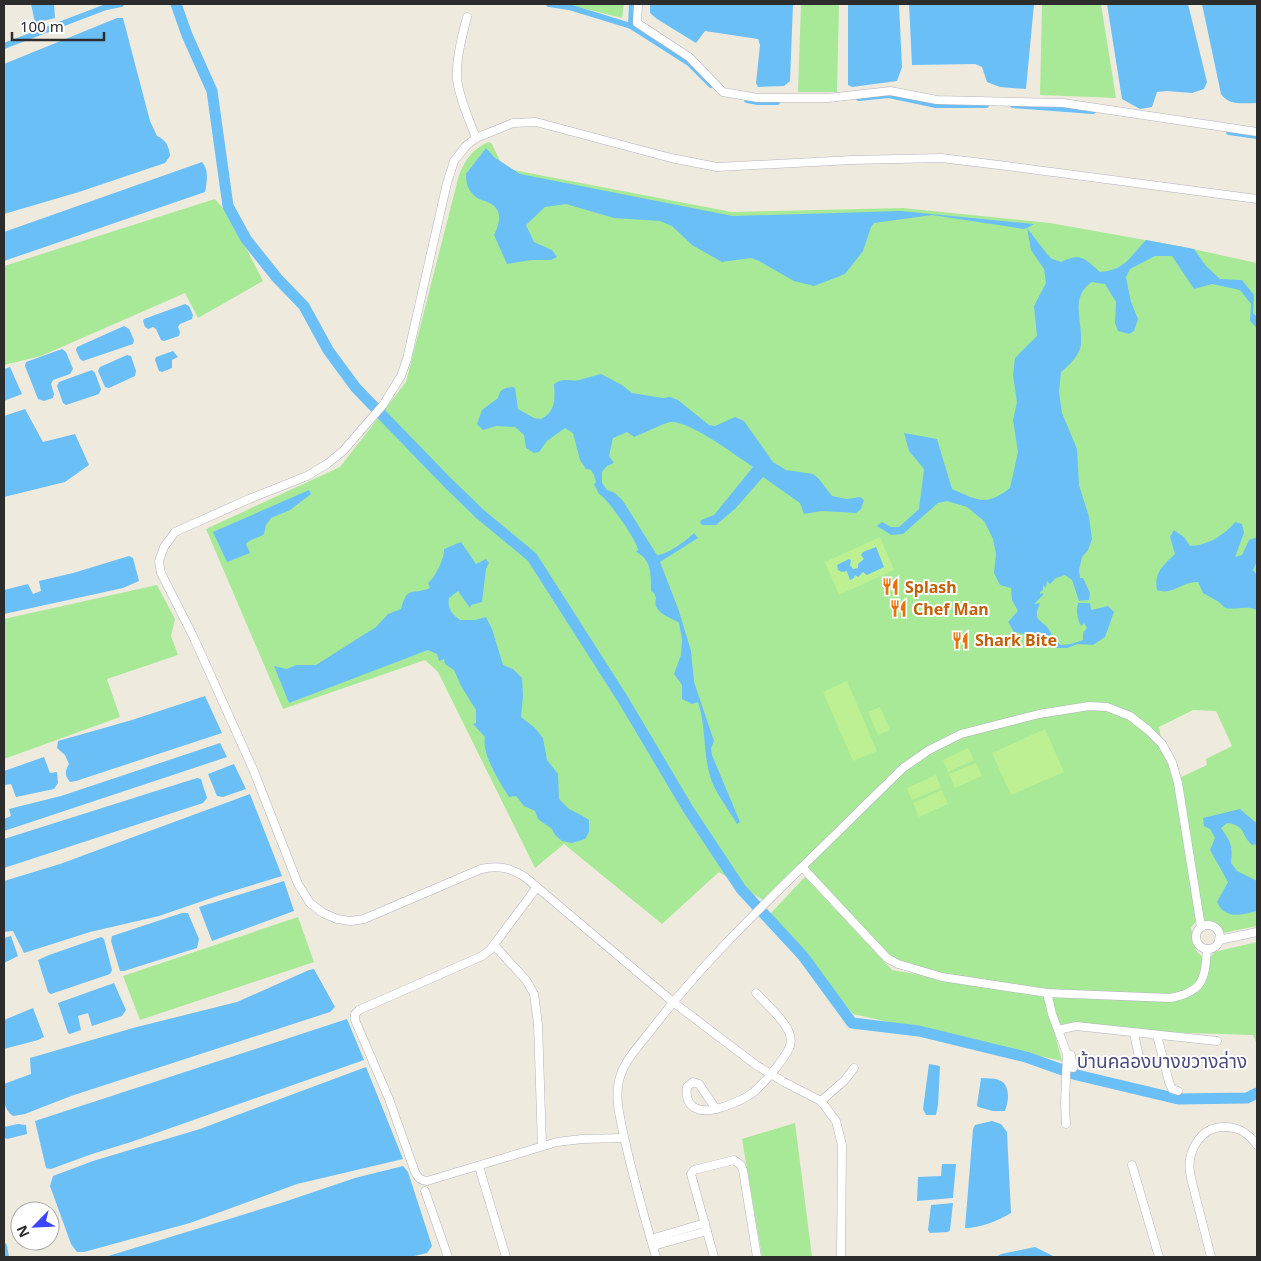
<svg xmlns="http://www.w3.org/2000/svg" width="1261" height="1261" font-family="'Noto Sans','Noto Sans Thai',sans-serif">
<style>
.green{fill:#a8e997;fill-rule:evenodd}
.pitch{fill:#bcf092}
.water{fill:#6bbff7}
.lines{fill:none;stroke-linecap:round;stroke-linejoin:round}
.canal{stroke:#6bbff7;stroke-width:6}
.river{stroke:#6bbff7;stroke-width:11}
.minor-casing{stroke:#b2b2c1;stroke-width:9}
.minor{stroke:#fff;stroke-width:8}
.labels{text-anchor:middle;stroke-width:4;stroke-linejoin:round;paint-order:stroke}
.food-label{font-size:16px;font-weight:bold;fill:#c56008;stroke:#fff;text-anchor:start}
.quarter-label{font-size:19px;fill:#494b81;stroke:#fff}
</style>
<rect width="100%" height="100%" fill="#efeade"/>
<g class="green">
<path d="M566 4H624L622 18Z"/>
<path d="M801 4H839L837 92H798Z"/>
<path d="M1042 4H1101L1116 98 1040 95Z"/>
<path d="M489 142 492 144 501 163 513 170 732 212 903 208 1050 223 1179 246 1257 263V926L1223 933 1215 922H1206L1199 917 1191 928 1196 951 1206 960V963L1214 952 1257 942V1044L1253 1035 1158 1032 1076 1026 1058 1030 1047 993 942 977 891 960 803 868 766 902 719 872 662 924 564 844 535 868 438 672 425 660 283 709 206 529 340 467 406 382 459 175C466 159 472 149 489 142ZM1193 710 1216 711 1232 746 1206 759 1207 765 1177 779 1162 744 1159 727Z"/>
<path d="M215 199 229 215 263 281 198 318 185 293 41 356 4 365V266Z"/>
<path d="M157 585 175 619 171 636 178 655 107 679 120 717 4 759V619Z"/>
<path d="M805 877 892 970 1045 997 1062 1061 853 1014 770 914Z"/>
<path d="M298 917 314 962 140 1020 123 976Z"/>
<path d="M795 1123 812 1257H762L742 1139Z"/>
</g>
<g class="pitch">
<path d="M880 537 894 570 839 595 825 562Z"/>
<path d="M847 681 877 751 853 761 823 692Z"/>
<path d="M880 707 890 730 878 735 868 712Z"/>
<path d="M1045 729 1064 772 1011 795 992 753Z"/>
<path d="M968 748 974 760 948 772 943 760Z"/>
<path d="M976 763 982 776 955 788 949 774Z"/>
<path d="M936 775 941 788 912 800 907 788Z"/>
<path d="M942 790 948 804 919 817 913 803Z"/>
</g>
<g class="water">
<path d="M31 4H54L55 18 35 23Z"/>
<path d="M650 4H793L790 81 784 86 758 87 756 83 760 45 758 39 705 31 696 43 657 19 650 13Z"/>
<path d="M848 4H899L902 67 897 81 852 87 848 85Z"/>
<path d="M909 4H1034L1026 89 1000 87 987 82 982 67 975 64 912 65Z"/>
<path d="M1107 4H1188L1207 82 1204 89 1192 93 1167 91 1157 92 1152 107 1140 109 1122 99Z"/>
<path d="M1202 4H1257V103C1244 103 1229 106 1221 94Z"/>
<path d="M117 18H123L150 121 157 136C166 140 169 146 170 156L165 163 79 192 4 214V64Z"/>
<path d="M486 148 494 157 520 174 733 216 901 211 1034 224 1027 228 1047 254 1052 259 1061 262C1081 252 1085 259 1100 272 1125 270 1130 257 1146 240L1194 249 1206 266 1220 279 1242 280 1254 295 1253 313 1257 317V328L1250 321 1251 304 1240 290 1212 284 1194 289 1172 256H1155L1130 269 1126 277 1131 302 1138 319 1134 331 1129 334 1118 331 1115 323 1116 302 1105 284 1092 282C1070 297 1082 318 1081 340 1081 344 1081 348 1079 351 1075 360 1068 366 1061 372L1059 392 1062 413 1077 449 1079 485 1089 517 1092 539 1088 550 1082 557 1079 570 1080 578H1083L1090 593 1089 600 1079 601 1072 580 1065 575 1056 578 1050 584 1047 581 1046 588 1043 585V590L1040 592V594L1043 593V595L1034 604 1040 603C1039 607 1036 611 1037 615 1037 620 1042 622 1045 625 1052 631 1051 638 1061 645L1071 644 1083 640V633L1087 628 1084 623 1081 626C1077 618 1076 611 1078 603H1090L1091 610 1108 606 1114 612 1105 637 1093 645 1078 644 1067 648H1057L1035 636 1014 632 1008 622 1018 611 1012 600 1011 588 1000 585 994 573 996 554 993 539 984 521 967 507 947 501 938 503 903 534 891 535 877 526 882 522 891 527H899L919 509 924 469 909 451 904 433 937 439 952 489C978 500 985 507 1010 488L1018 452 1013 420 1017 402 1013 375 1015 358 1037 336 1034 306 1046 283 1044 269 1031 250 1027 228 1024 229 932 215 874 223 871 227 863 251 845 274 814 286 794 281 759 261 751 258 722 262 692 245 672 226 660 221 614 218 566 204 545 207 526 225 534 242 552 250 557 257 551 260H531L507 264 494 235C499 225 503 213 493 205 487 200 477 201 472 193 467 188 466 181 466 174Z"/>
<path d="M202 162C209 170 207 182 205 192L4 261V232Z"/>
<path d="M185 304 189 306 193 315 192 319 180 324 178 327 180 332 179 336 164 341 161 340 156 329 153 327 148 329 145 327 143 321 144 319Z"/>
<path d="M124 326 129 329 134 340 133 344 83 361 80 359 76 350 77 347Z"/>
<path d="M62 349 66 352 73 369 70 374 53 380 51 384 54 394 53 398 44 401 38 399 25 366 26 362Z"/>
<path d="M173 351 178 357 172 360V368L162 372 159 371 155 360 156 357Z"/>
<path d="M127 355 131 356 136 371 135 376 109 388 105 387 98 371 100 367Z"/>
<path d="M10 367 22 394 4 401V369Z"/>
<path d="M92 370 95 373 101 389 99 394 66 405 63 403 57 386 59 382Z"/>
<path d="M601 374 622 385 632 393 663 398 670 397 678 400 709 425 715 426 735 417 744 421 773 462 786 470 813 474 819 479 832 496 847 499 860 497 864 500 861 509 856 513 822 511 804 514 800 503 763 477 735 509 716 525H702L700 523 701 520 714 515 753 467C735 455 692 422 671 422 664 423 642 434 634 437L627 432 613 438 609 456 614 463 607 466 602 472V483L607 490 615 493 623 501 657 555C667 555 687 540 694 533L698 538 660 562 679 611 691 651 694 682 714 741 711 748 712 755 740 822 737 824C728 808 715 793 710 776 703 752 706 726 698 702L692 704 682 699V685L674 674 681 655 682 639 679 623C669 616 652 613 656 598L654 593 651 591C651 576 652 559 636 552L638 550C637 540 607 498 599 494L594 484 596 482 594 475 591 470 586 469 580 460 573 433 565 428 547 441 539 452 534 453 526 448 524 435 515 427 496 426 483 430 477 424 482 410 498 398C500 389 504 388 513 387L515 388 518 409 534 418 541 419C556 411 555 399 554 384 565 377 569 382 579 380 586 378 594 376 601 374Z"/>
<path d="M25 409 43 442 75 434 89 465 65 482 4 497V416Z"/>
<path d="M309 490 311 494 290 510 271 518 266 525 264 534C259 538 250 539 246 544L250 553 227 562 213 532Z"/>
<path d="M1235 522 1242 524 1244 533 1235 557 1242 555 1249 540 1257 537V561L1253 570 1257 575V610C1247 605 1236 610 1225 608L1219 602 1203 593 1198 582C1182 581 1172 596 1157 590 1154 572 1163 566 1175 554L1170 537 1174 530 1184 537 1190 546C1206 546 1225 535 1235 522Z"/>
<path d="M461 542 476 564 486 559 489 563 486 569 482 602 471 605 470 608 458 591 449 598C447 608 452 614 460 620H475L486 617 492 629 503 665 513 669 522 678 523 696 521 717 535 728 543 738 547 760 558 774 559 799 569 809 581 815 589 820V832L585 839 572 843 562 841 555 835 552 829 538 819 535 811 524 806 516 796 509 797C500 782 481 754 485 737L473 724 476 723V710L461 686 454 670 445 664 444 659 439 661 437 654 428 650 289 703 274 666 287 669 296 665H316L376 627 388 614 401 609C408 584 411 596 430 588L428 583C435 578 445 557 444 549Z"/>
<path d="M876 547 884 567 867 575 863 572 858 577 855 575 854 578 850 580 847 571 842 572 838 570 837 565 849 559 851 560 850 565 853 569 858 568V564L864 559 861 555 863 552Z"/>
<path d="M129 556 133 558 139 581 123 588 4 614V590L28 584 33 594 41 591 39 581 73 573Z"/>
<path d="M205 696 222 733 76 781 70 782C64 774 65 771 69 764L65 755 57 748 58 741 132 720Z"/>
<path d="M220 743 227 757 4 831V819L11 816 9 809 61 796Z"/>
<path d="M44 757 50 773 57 772 58 783 54 789 16 797 11 784 4 785V771Z"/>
<path d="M234 764 246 789 223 797 217 796 208 774Z"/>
<path d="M197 778 201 779 207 798 203 803 4 868V839Z"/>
<path d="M250 794 282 876 223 894 159 916 90 932 24 953 13 931 4 932V881L60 864Z"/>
<path d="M1240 809 1255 822H1257V844L1252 845C1240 834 1247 826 1227 823L1221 828C1231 842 1233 846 1231 863L1237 871 1257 881V911C1242 915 1225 920 1217 902L1228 882 1210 850 1215 838 1210 829 1204 826 1203 818Z"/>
<path d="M284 881 294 911 212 941 199 907Z"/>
<path d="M182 913H188L199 939 197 948 124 971H120L111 941 112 936Z"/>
<path d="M11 936 18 956 4 963V938Z"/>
<path d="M101 937 104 939 112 970 110 974 51 994 48 992 38 960 49 955Z"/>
<path d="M314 969 335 1007 330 1012 71 1096 25 1114 13 1116C2 1108 4 1097 4 1084L31 1074 30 1058 133 1028 237 1002 309 970Z"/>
<path d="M114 983 126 1010 122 1016 92 1026 88 1013 78 1016 81 1030 70 1034 68 1033 58 1003Z"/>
<path d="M33 1008 44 1037 38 1040 4 1049V1020Z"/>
<path d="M347 1019 364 1060 131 1142 92 1154 51 1169 46 1168 35 1121Z"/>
<path d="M929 1064 940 1066 938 1105 936 1115H926L923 1109Z"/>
<path d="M366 1067 403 1159 297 1184 190 1223 84 1252H77L71 1244 50 1186 53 1176 93 1161 200 1129Z"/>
<path d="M981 1078C995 1079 1007 1077 1008 1095 1008 1101 1007 1105 1005 1111H993L978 1107 977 1105Z"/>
<path d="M992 1121 1001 1124 1007 1132 1011 1213C997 1221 981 1228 965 1228L973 1129 975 1125Z"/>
<path d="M18 1124 26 1125 27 1134 7 1139 5 1138 4 1127Z"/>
<path d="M942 1164H956L953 1198 917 1201 918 1177 941 1176Z"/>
<path d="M403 1166 408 1172 432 1246 427 1253 410 1257H105L281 1203 355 1178Z"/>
<path d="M953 1203 950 1230 948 1232 930 1233 928 1230 931 1205Z"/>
<path d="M1035 1247 1055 1257H996L1001 1254Z"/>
</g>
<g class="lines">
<g class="canal">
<path d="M549 4 569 7 631 26 689 63 711 85"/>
<path d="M631 26 632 4"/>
<path d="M4 46 106 7 121 4"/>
<path d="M859 98 889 95 936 105H986"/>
<path d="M747 100 758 102H777"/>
<path d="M1013 105 1093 111"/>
<path d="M1229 132 1257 136"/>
<path d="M4 1246 6 1257"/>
</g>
<path class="river" d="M176 4 187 35 212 91 228 206 246 239 277 278 304 306 328 350 356 388 447 482 480 514 532 557 624 701 688 809 741 889 803 956 852 1023 919 1031 1026 1057 1077 1075 1178 1099 1247 1098 1257 1093"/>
<defs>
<g id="minor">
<path d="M638 4 637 23 689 57 723 92 758 98H828L890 91 937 100 1063 103 1257 132"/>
<path d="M467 17C462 37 456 58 457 79 459 98 469 119 476 138"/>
<path d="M537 887 490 950 482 956 359 1010 355 1014V1020L389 1099 415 1172C418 1178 420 1180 427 1181L557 1142 582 1139 624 1138"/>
<circle cx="1208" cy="937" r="12"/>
<path d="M1201 927 1178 783 1172 762 1162 744 1148 730 1130 716 1107 707 1089 706 1039 714 961 734 929 750 903 768 802 867 887 958 898 964 942 977 1047 993 1170 998C1203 992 1205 980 1207 949"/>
<path d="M1219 940 1257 932"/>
<path d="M494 945 526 980 534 994 538 1024 542 1146"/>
<path d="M1047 993 1052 1014 1067 1054 1065 1103 1066 1124"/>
<path d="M1058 1030 1076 1026 1217 1041"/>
<path d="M1134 1033 1139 1057"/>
<path d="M1157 1035 1169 1082 1172 1089 1178 1091"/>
<path d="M1071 1055 1073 1068"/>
<path d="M693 1082 699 1084 716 1109C699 1113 684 1108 687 1087Z"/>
<path d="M821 1101 845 1080 854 1068"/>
<path d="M716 1109C727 1106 738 1102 748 1096 760 1089 785 1059 790 1046 791 1042 791 1039 790 1035 786 1021 766 1004 756 993"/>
<path d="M1132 1165 1159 1257"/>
<path d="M480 1170 506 1257"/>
<path d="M425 1191 448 1257"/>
<path d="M651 1239 705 1223"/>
<path d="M653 1246 707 1231"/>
<path d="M656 1257C644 1216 632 1174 623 1132 620 1117 616 1102 618 1087 620 1064 639 1046 652 1029 697 970 749 919 802 867"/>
<path d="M714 1257 691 1174 694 1170 734 1160 741 1165 743 1170 757 1257"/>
<path d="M841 1257 842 1145 836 1121 821 1101 784 1082 756 1065 673 1002 525 877C511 868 498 865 481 869L364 919 351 921 337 919 323 913 310 903 298 884 253 769 193 636 161 573 159 561 164 547 175 532 249 499 307 476 327 464 343 451 383 405 401 376 407 359 447 183 454 161 466 146 476 138 513 123 536 122 671 158 717 167 852 160 941 158 999 165 1257 199"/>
<path d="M1211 1257C1206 1237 1201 1218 1196 1198 1194 1189 1191 1180 1190 1172 1187 1152 1200 1128 1222 1127 1238 1126 1248 1133 1257 1145"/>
</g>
</defs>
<use href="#minor" class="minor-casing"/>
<use href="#minor" class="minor"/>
</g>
<defs>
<symbol id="restaurant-bare" viewBox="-9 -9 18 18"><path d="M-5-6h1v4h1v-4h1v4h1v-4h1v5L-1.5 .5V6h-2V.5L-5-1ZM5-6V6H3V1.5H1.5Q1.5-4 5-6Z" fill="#e8710a" stroke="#fff" stroke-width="2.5" paint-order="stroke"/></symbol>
</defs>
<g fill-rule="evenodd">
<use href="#restaurant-bare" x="878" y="574" width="25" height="25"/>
<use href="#restaurant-bare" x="886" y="596" width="25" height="25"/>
<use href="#restaurant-bare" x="948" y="628" width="25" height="25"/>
</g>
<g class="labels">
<g class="food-label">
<text x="905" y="593">Splash</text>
<text x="913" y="615">Chef Man</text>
<text x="975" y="646">Shark Bite</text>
</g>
<g class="quarter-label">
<text x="1162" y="1068">บ้านคลองบางขวางล่าง</text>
</g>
</g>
<rect width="1261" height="1261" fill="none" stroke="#2c2c2c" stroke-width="10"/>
<g transform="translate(35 1226) rotate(246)"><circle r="24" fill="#ffffff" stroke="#ababab"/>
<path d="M0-4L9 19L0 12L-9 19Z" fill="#3b45ff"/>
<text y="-8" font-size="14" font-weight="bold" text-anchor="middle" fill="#2c2c2c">N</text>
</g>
<path d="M12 32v8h92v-8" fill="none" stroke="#2c2c2c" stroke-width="2.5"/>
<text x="20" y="32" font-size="15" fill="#2c2c2c" stroke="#ffffff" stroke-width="4" paint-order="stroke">100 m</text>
</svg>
